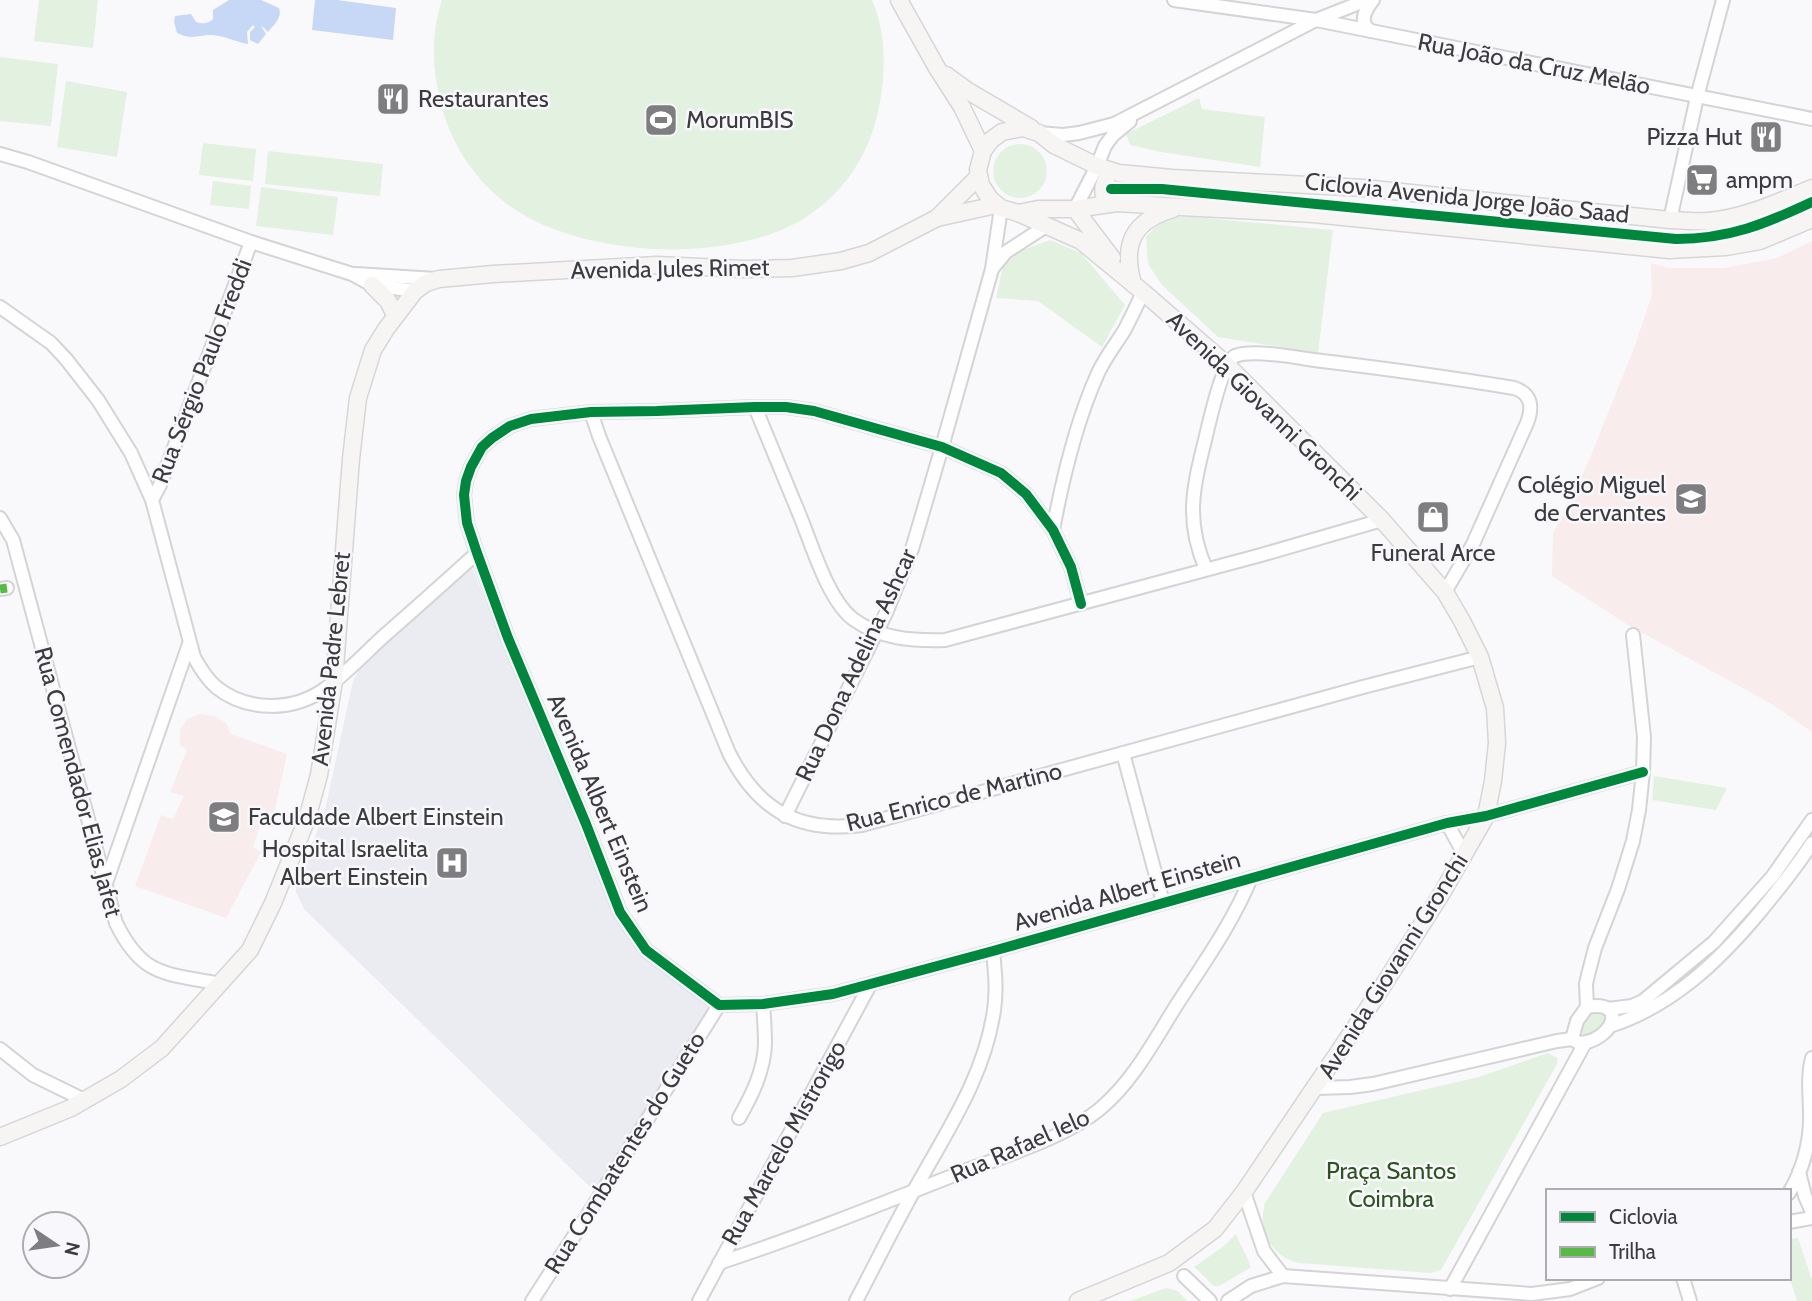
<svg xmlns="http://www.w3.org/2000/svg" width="1812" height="1301" font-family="Cabin,sans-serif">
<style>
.built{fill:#ebebf2}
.education{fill:#f8eced}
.green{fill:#e3f1e0}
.water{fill:#c7d8f6}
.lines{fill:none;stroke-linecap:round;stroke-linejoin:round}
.minor-casing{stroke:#d4d4d6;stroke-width:16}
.major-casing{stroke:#d6d6d7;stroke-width:19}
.minor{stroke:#fefefe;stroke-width:12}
.major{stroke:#f7f5f3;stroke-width:16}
.quiet{stroke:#58b947;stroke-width:9;stroke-dasharray:18 9;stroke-linecap:butt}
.cycleway-casing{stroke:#f8f8fc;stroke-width:15}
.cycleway{stroke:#00873e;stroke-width:10}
.labels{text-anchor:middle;stroke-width:5;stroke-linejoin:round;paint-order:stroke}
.street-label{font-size:24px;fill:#3c3c3e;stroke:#f8f8fc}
.poi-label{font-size:24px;fill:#3c3c3e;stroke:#f8f8fc;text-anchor:start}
.park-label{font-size:24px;fill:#2d541c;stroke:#f8f8fc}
</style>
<rect width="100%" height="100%" fill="#f9f9fb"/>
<path class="built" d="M470 562 530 711 624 922 713 1007 594 1191 304 909 296 892V887L325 810 353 681 358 671 366 661Z"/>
<g class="education">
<path d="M1812 241V732L1770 703 1628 625 1552 576 1553 534 1588 463 1634 348 1652 295 1651 263 1669 268H1724L1777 258Z"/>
<path d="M200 714 215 716 226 723 231 734 287 754 271 828 260 826 253 847 261 852 226 918 135 886 161 815 173 819 184 796 170 792 187 750 180 745V730L187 719Z"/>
</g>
<g class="green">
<path d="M39 0H98L93 48 34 41Z"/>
<path d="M442 0H872C888 37 886 81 876 120 865 163 837 200 798 222 720 265 573 257 503 201 470 174 450 141 440 100 432 67 431 33 442 0Z"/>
<path d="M0 57 58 64 51 126 0 121Z"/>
<path d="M66 81 127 92 117 157 57 147Z"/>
<path d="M1199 98 1202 109 1265 117 1260 167 1161 152 1130 145 1126 134Z"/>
<path d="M203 143 256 149 253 181 199 175Z"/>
<circle cx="1020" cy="171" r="27"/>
<path d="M268 151 383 164 380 196 265 184Z"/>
<path d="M213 181 251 186 249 209 210 205Z"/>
<path d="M261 187 338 197 333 235 256 226Z"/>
<path d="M1184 216 1333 230 1318 353 1218 337 1161 284 1148 264 1146 237 1163 219Z"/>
<path d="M1050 240 1081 253 1125 305 1102 347 1038 301 996 298 1003 266 1020 251Z"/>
<path d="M1654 776 1727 788 1716 810 1652 800Z"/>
<path d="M1594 1011 1606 1015V1020L1603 1028 1586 1038 1582 1035 1580 1031 1585 1015Z"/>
<path d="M1548 1053 1558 1058 1556 1066 1441 1270 1430 1273 1300 1263C1272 1258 1257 1230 1265 1203L1323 1113 1479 1077Z"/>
<path d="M1236 1234C1239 1244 1250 1259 1250 1268L1219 1286H1214L1194 1267 1224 1246Z"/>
<path d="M1798 1238 1812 1280V1301H1797L1789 1276V1239Z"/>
<path d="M1166 1288 1178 1291 1187 1301H1130Z"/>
</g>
<g class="water">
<path d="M229 0H261L279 8C283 17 273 26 268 32L264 28 261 26 266 34 258 44 250 40V32L255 27 253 25 247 32 248 44C237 42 229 38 219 36 202 32 195 42 177 33L174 22 175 16 191 14 196 22C202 24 208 24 213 19V10Z"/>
<path d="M315 0H337L396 8 393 40 312 30Z"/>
</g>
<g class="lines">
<defs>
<g id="minor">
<path d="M1174 0 1316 20 1812 119"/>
<path d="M1371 31C1358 23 1365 10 1373 0"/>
<path d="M1039 133 1063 135 1079 133 1114 124 1316 20 1367 0"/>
<path d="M0 154 28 162 251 242 352 274 372 285 415 291"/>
<path d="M1075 209 1097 166 1105 146 1113 135 1130 121"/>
<path d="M1670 220 1697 97 1723 0"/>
<path d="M992 269 1006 252 1046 226"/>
<path d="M356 274 436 279"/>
<path d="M0 307 51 343 66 359 98 400 131 453 152 500 194 657C200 668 207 679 216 687 247 712 294 712 326 688 347 673 366 652 385 635 416 608 446 581 477 553"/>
<path d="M755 407C770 443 785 479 800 516 812 545 828 600 853 619 880 639 913 641 945 640L1261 555 1382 520"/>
<path d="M591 412 599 436 729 753C758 810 798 833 862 825L1363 687 1480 657"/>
<path d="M152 500 160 485 251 242"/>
<path d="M0 518 13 540 116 923C143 978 166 973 221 984"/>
<path d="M1053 530C1063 476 1076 422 1098 373 1105 358 1115 345 1124 331 1131 318 1137 305 1143 292"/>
<path d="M1206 569C1185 521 1193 488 1205 440 1209 424 1222 362 1235 356 1252 349 1295 357 1314 360 1381 368 1447 377 1514 388 1532 394 1533 407 1527 423L1473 544 1445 592"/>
<path d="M0 589 7 588"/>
<path d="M1081 604 1071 567 1053 530 1026 494 1001 473 942 447 814 411 786 407H755L657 411 591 412 531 419 510 426 492 438 482 447 471 467 466 481 464 495 467 523 477 553 508 638 586 824 620 912 646 950 719 1005 763 1004 833 994 993 951 1447 823 1486 816 1643 772"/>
<path d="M1123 753 1163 902"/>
<path d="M785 816 886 613 912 549 942 447 992 269 1001 208"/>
<path d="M1447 823 1464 854"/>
<path d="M106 883 189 644"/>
<path d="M1608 1009 1632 1006 1643 1001 1714 942 1772 877 1812 820"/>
<path d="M1610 1026C1672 1006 1718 962 1759 913 1778 890 1796 868 1812 843"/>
<path d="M1572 1039 1577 1021 1587 1007 1586 984 1588 975 1595 948 1618 889 1633 841 1639 810 1643 772 1644 737 1633 635"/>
<path d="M0 1049 33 1075 84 1100"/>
<path d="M1316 1088 1350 1087 1373 1084 1557 1041 1572 1039 1579 1043C1612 1042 1630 999 1587 1007"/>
<path d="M739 1118C752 1095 764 1071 765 1044 765 1031 764 1017 763 1004"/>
<path d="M1799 1172 1805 1196 1812 1212"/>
<path d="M1244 1192 1264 1251 1283 1276"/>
<path d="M1789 1193C1803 1170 1811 1140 1810 1113 1810 1095 1807 1077 1812 1058"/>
<path d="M1789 1222 1812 1218"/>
<path d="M719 1263C801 1236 881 1204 962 1172 1004 1156 1067 1137 1101 1108 1133 1081 1154 1041 1176 1006 1203 964 1232 924 1251 878"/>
<path d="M1184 1276 1210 1301"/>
<path d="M1683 1278 1690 1301"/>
<path d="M1450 1289 1585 1043"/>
<path d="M532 1301 592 1208 719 1005"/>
<path d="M699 1301 870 985"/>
<path d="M856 1301C876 1263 895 1224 916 1187 947 1131 985 1075 994 1010 997 991 995 971 993 951"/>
<path d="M1228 1301 1251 1286 1283 1276 1532 1294 1570 1289 1598 1278"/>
</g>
<g id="major">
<path d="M899 0 937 68 962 107 983 151"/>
<path d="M946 75 968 91 1031 128"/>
<path d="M1812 188C1778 202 1745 218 1708 221 1696 222 1683 220 1670 220L1364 188 1172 178 1119 173 1097 166 1054 145 1039 133 1023 128 1002 132 991 140 983 151 978 170 981 185 990 199 1001 208 1018 213 1038 209H1075L1117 203 1181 207 1313 214 1669 250 1726 247 1760 241 1812 219"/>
<path d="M1109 204C1099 193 1104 183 1110 171"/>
<path d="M1075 209 1112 258"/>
<path d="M1018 213 1081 241 1143 292 1226 364 1382 520 1445 592 1462 621 1480 657 1495 708 1497 743 1493 781 1486 816 1442 893 1377 995 1244 1192 1215 1229 1169 1263 1078 1301"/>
<path d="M937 218 979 176"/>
<path d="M1133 284C1122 245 1132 221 1173 209"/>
<path d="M372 285 388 301 395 315"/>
<path d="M0 1137 71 1108 121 1079 162 1048 250 950 273 903 307 819 319 775 334 681 351 459 358 398 373 350 386 329 415 291 426 283 439 279 493 274 657 265 745 269 792 268 841 261 869 253 937 218 996 205"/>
</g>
</defs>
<use href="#minor" class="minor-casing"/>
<use href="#major" class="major-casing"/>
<use href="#minor" class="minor"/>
<use href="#major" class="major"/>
<path class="quiet" d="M0 589 7 588"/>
<defs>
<g id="cycleway">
<path d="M1111 189H1162L1676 239C1729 239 1765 224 1812 202"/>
<path d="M1081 604 1071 567 1053 530 1026 494 1001 473 942 447 814 411 786 407H755L657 411 591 412 531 419 510 426 492 438 482 447 471 467 466 481 464 495 467 523 477 553 508 638 586 824 620 912 646 950 719 1005 763 1004 833 994 993 951 1447 823 1486 816 1643 772"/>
</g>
</defs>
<use href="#cycleway" class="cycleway-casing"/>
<use href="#cycleway" class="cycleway"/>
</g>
<defs>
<symbol id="restaurant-square" viewBox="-11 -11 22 22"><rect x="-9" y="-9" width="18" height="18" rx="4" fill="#7e7e80" stroke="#f8f8fc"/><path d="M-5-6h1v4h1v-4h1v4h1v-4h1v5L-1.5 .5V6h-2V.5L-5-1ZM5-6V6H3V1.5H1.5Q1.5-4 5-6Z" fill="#fff"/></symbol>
<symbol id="stadium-square" viewBox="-11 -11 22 22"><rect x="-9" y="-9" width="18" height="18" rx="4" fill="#7e7e80" stroke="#f8f8fc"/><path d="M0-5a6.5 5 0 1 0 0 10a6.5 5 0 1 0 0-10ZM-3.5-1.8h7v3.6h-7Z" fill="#fff"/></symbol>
<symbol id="supermarket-square" viewBox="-11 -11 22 22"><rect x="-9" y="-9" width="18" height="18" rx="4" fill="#7e7e80" stroke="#f8f8fc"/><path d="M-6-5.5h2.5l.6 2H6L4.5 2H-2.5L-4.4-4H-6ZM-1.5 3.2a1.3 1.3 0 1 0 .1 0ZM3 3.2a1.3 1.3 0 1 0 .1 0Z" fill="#fff"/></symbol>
<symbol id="school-square" viewBox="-11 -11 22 22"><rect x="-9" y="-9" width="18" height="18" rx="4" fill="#7e7e80" stroke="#f8f8fc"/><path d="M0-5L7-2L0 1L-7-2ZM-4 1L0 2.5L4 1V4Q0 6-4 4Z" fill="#fff"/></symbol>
<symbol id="shop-square" viewBox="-11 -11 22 22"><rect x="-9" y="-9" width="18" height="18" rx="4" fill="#7e7e80" stroke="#f8f8fc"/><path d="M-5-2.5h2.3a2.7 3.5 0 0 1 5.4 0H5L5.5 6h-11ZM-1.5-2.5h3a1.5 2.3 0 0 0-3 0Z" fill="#fff"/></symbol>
<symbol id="university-square" viewBox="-11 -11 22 22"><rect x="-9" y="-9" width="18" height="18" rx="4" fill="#7e7e80" stroke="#f8f8fc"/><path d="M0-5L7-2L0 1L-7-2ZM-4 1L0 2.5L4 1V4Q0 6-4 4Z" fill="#fff"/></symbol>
<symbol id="hospital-square" viewBox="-11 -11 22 22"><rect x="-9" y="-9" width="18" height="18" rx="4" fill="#7e7e80" stroke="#f8f8fc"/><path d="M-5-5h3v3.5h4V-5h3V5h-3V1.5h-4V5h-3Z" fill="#fff"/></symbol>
</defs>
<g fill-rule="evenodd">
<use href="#restaurant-square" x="374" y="80" width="38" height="38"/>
<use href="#stadium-square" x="642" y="101" width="38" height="38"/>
<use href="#restaurant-square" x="1747" y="118" width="38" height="38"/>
<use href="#supermarket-square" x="1683" y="161" width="38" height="38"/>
<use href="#school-square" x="1672" y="480" width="38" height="38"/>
<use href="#shop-square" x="1414" y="498" width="38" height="38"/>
<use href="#university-square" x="205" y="798" width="38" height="38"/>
<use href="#hospital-square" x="433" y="844" width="38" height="38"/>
</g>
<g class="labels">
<g class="street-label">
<text transform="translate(1534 64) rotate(11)" y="8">Rua João da Cruz Melão</text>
<text transform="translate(1467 198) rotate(6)" y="8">Ciclovia Avenida Jorge João Saad</text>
<text transform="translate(670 269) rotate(-1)" y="8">Avenida Jules Rimet</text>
<text transform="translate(202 371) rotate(-69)" y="8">Rua Sérgio Paulo Freddi</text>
<text transform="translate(1264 406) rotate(44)" y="8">Avenida Giovanni Gronchi</text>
<text transform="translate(331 659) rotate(-84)" y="8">Avenida Padre Lebret</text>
<text transform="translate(856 665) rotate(-65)" y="8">Rua Dona Adelina Ashcar</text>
<text transform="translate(78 782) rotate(75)" y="8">Rua Comendador Elias Jafet</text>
<text transform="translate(954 797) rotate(-14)" y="8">Rua Enrico de Martino</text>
<text transform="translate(600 803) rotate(67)" y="8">Avenida Albert Einstein</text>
<text transform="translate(1127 891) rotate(-16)" y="8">Avenida Albert Einstein</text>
<text transform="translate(1393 966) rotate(-58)" y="8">Avenida Giovanni Gronchi</text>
<text transform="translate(784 1143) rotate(-61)" y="8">Rua Marcelo Mistrorigo</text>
<text transform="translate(1020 1146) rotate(-24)" y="8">Rua Rafael Ielo</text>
<text transform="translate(625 1153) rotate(-58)" y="8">Rua Combatentes do Gueto</text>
</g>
<g class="poi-label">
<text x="418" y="107">Restaurantes</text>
<text x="686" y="128">MorumBIS</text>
<text x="1742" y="145" text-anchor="end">Pizza Hut</text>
<text x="1726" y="188">ampm</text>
<text x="1666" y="493" text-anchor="end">Colégio Miguel<tspan x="1666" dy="28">de Cervantes</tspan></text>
<text x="1433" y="561" text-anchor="middle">Funeral Arce</text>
<text x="248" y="825">Faculdade Albert Einstein</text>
<text x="428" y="857" text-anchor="end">Hospital Israelita<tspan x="428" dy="28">Albert Einstein</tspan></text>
</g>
<g class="park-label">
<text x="1391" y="1179">Praça Santos<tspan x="1391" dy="28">Coimbra</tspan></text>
</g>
</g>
<rect x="1546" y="1189" width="245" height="91" fill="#f8f8fc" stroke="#adadb0" stroke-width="2"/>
<rect x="1560" y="1212" width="35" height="10" fill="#00873e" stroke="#adadb0" stroke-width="2"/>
<text x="1609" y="1224" font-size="21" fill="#3c3c3e">Ciclovia</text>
<rect x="1560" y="1247" width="35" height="10" fill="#58b947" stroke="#adadb0" stroke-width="2"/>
<text x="1609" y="1259" font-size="21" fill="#3c3c3e">Trilha</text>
<g transform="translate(56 1245) rotate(103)"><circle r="33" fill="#f8f8fc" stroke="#adadb0" stroke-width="2"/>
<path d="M0-5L12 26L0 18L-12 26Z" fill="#7e7e80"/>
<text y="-10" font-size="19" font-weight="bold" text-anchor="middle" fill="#3c3c3e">N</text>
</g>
</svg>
